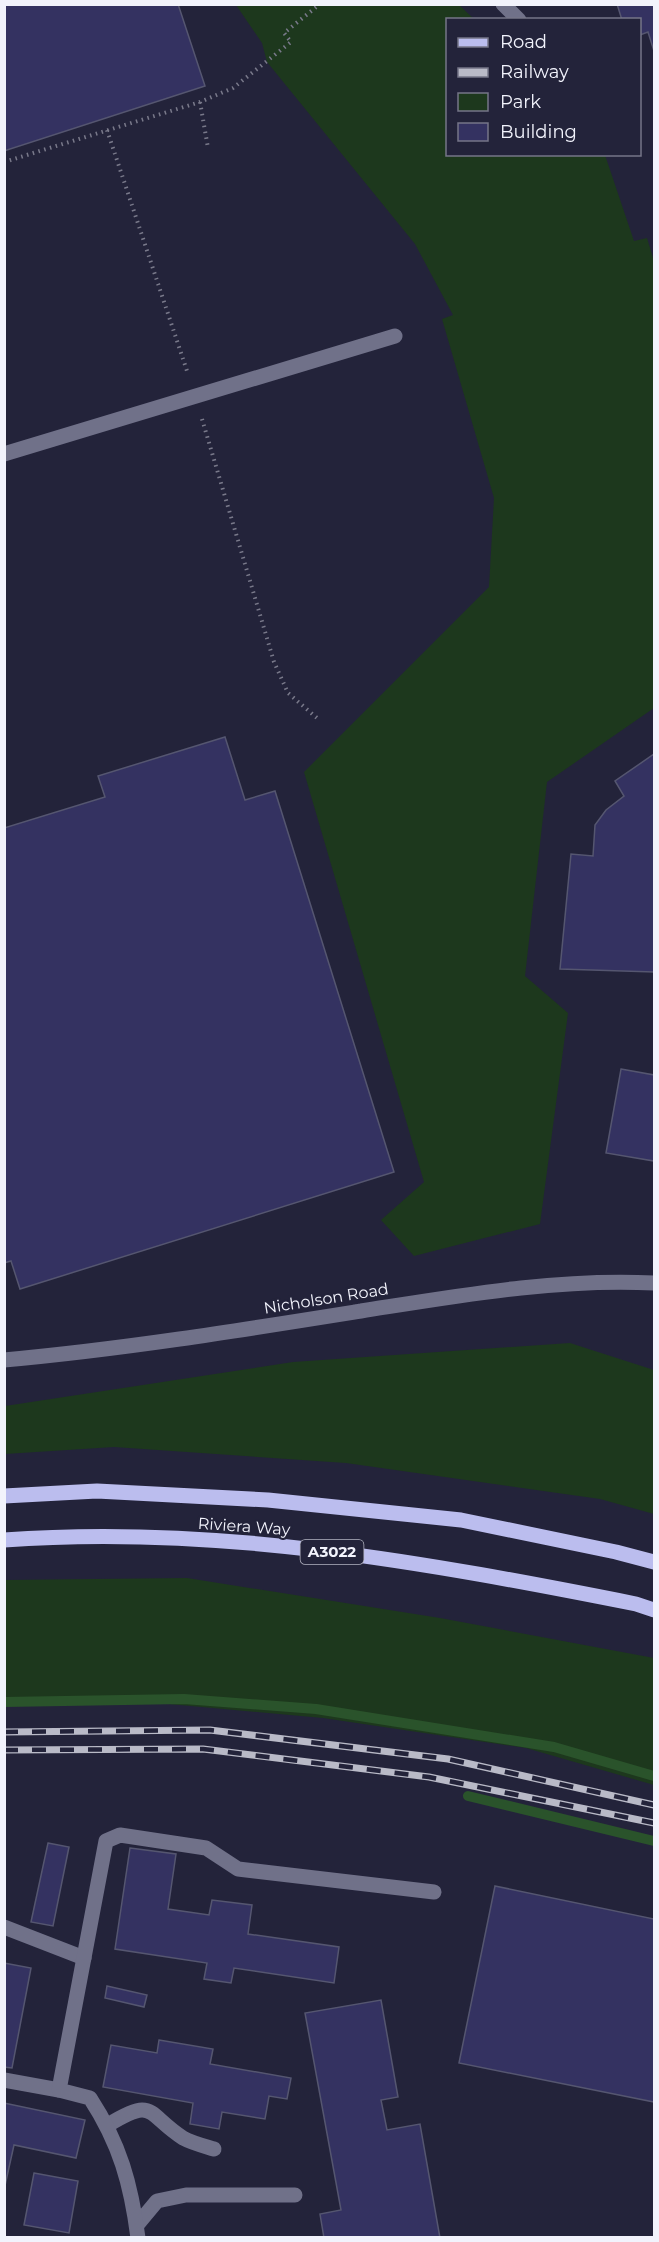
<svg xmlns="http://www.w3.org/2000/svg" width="659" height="2242" font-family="Montserrat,sans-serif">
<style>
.green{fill:#1d381d}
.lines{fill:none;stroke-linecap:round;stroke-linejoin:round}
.stream{stroke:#2a532b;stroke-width:10}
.building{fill:#343261;stroke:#555670;stroke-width:1.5}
.path{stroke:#79798a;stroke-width:4;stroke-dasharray:1.5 4.5;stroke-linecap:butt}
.minor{stroke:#707189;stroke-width:15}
.major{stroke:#bbbdee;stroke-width:15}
.rail-casing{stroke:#b9bac7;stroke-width:7}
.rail{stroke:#23233a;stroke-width:4.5;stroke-dasharray:14;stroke-linecap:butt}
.labels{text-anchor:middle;stroke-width:4.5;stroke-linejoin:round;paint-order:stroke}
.shield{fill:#23233a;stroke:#b4b5c2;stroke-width:1.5}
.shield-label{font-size:15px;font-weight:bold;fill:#f2f3fc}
.street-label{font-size:16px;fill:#f2f3fc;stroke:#23233a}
</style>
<rect width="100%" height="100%" fill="#23233a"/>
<g class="green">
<path d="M236 5H459L474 19 448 20V154L605 155 634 241 647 238 654 261V708L547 782 525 976 568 1013 540 1224 414 1256 381 1220 424 1182 304 772 489 587 494 498 442 319 453 315 415 244 267 62 262 43Z"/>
<path d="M570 1343 654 1370V1514L600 1499 346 1463 114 1447 5 1454V1406L293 1362Z"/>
<path d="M187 1578 440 1618 654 1658V1785L526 1748 323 1718 147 1702 5 1704V1580Z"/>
</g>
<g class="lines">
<g class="stream">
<path d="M4 1702 184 1699 316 1709 554 1747 654 1776"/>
<path d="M468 1796 654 1841"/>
</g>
</g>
<g class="building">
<path d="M4 4H178L205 86 4 151Z"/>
<path d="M617 4H654V51L648 32 640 35V20H622Z"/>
<path d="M225 737 245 800 275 791 394 1172 20 1289 11 1261 4 1263V828L105 797 98 776Z"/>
<path d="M654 754V972L560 969 571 854 593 856 595 825 606 810 624 796 615 781Z"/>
<path d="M621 1069 654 1075V1161L606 1153Z"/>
<path d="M48 1843 69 1847 53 1926 31 1922Z"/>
<path d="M130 1848 176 1854 168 1909 209 1915 212 1900 252 1905 248 1934 339 1947 334 1983 234 1968 231 1983 204 1979 207 1963 115 1949Z"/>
<path d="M495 1886 654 1919V2102L459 2063Z"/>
<path d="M4 1963 31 1968 12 2068 4 2067Z"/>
<path d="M107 1986 147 1995 144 2007 105 1998Z"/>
<path d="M381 2000 398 2097 381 2100 387 2130 420 2124 440 2238H324L320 2214 341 2210 305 2013Z"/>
<path d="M159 2040 213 2049 210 2064 291 2078 287 2099 269 2096 265 2119 222 2112 219 2129 190 2124 193 2103 103 2087 111 2045 157 2053Z"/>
<path d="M4 2103 85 2120 76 2158 14 2145 4 2190Z"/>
<path d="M34 2173 78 2181 69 2233 24 2225Z"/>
</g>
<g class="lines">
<g class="path">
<path d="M200 102 208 148"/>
<path d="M107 130 188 374"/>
<path d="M4 162 200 102 233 88 291 42 284 33 320 4"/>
<path d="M202 419 274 662 288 693 317 718"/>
</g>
<g class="minor">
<path d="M503 4 519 20"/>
<path d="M4 454 395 336"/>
<path d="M4 1360C124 1349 242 1330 361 1311 457 1296 557 1278 654 1283"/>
<path d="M4 1927 84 1958"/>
<path d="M4 2080 59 2090"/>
<path d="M108 2125C155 2096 146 2114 183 2138 192 2143 204 2146 214 2149"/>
<path d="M137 2225 157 2201 186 2195H295"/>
<path d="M138 2238C131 2184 120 2144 90 2098L59 2090 106 1841 120 1835 206 1848 238 1869 434 1892"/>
</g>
<g class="major">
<path d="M4 1496 97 1491 268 1500 461 1520 616 1552 654 1562"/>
<path d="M4 1540C217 1524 429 1563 636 1604L654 1610"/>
</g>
<defs>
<g id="rail">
<path d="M4 1732 210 1730 448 1759 654 1805"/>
<path d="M4 1750 203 1749 429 1777 654 1823"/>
</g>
</defs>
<use href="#rail" class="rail-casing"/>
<use href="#rail" class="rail"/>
</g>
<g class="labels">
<rect class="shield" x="300.5" y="1540" width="63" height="24" rx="4.5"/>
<g class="shield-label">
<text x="332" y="1557">A3022</text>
</g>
<g class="street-label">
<text transform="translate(326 1298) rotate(-9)" y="6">Nicholson Road</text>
<text transform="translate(244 1526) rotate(4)" y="6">Riviera Way</text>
</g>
</g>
<rect width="659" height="2242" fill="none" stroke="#f2f3fc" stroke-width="12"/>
<rect x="446" y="18" width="195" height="138" fill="#23233a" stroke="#767688" stroke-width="1.5"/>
<rect x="458" y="38" width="30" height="9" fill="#bbbdee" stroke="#767688" stroke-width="1.5"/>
<text x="500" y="48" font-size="18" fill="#f2f3fc">Road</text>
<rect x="458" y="68" width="30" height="9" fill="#b9bac7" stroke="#767688" stroke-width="1.5"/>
<text x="500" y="78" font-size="18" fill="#f2f3fc">Railway</text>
<rect x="458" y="93" width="30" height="18" fill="#1d381d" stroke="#767688" stroke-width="1.5"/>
<text x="500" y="108" font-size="18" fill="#f2f3fc">Park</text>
<rect x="458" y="123" width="30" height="18" fill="#343261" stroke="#767688" stroke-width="1.5"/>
<text x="500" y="138" font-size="18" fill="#f2f3fc">Building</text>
</svg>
